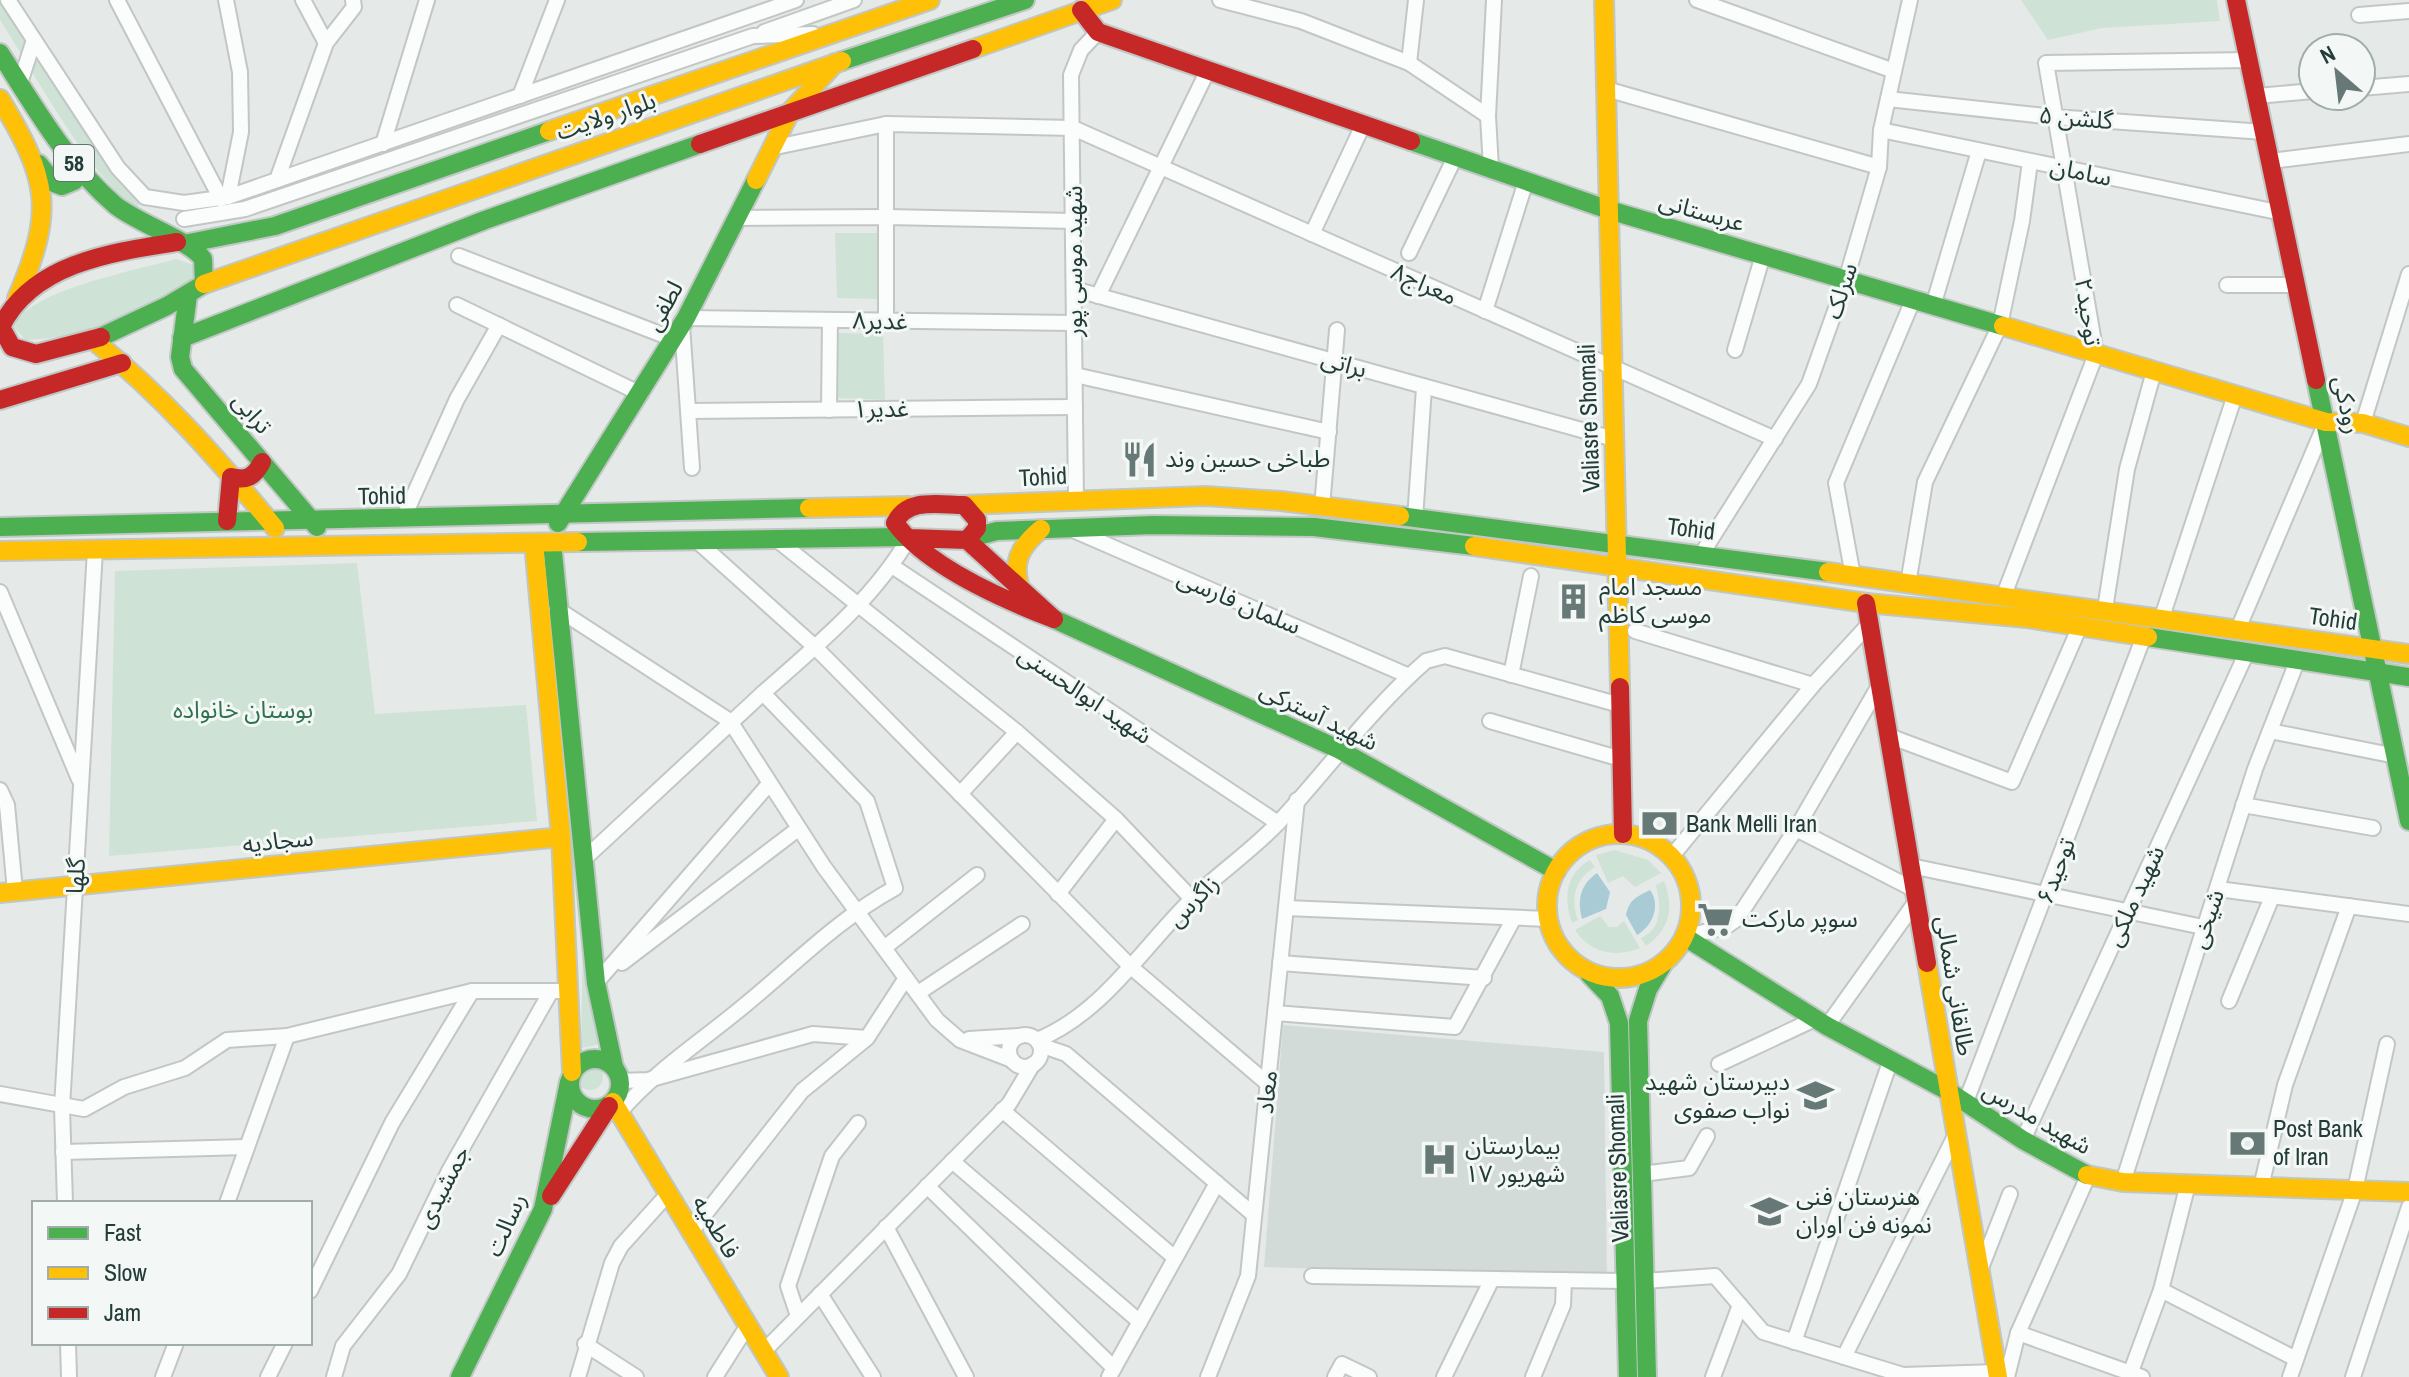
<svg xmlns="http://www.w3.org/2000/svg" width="2409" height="1377" font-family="'Archivo Narrow','Noto Sans Arabic',sans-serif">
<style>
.built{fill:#d3dbd8}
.green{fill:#cfe2d6}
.water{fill:#a8cbd6}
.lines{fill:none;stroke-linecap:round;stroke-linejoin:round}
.street-casing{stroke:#c2c7c5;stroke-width:18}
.fast-casing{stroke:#c0c7c5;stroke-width:22}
.slow-casing{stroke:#c0c7c5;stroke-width:22}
.jam-casing{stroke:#c0c7c5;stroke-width:22}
.street{stroke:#fbfcfc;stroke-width:14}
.fast{stroke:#4caf50;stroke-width:18}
.slow{stroke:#ffc107;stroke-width:18}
.jam{stroke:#c62828;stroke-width:18}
.labels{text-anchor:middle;stroke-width:6;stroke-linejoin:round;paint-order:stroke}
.shield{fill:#f3f8f6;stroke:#617471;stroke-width:2}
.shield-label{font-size:22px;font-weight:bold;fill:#233c38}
.street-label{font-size:24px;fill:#233c38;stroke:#f3f8f6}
.poi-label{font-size:24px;fill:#233c38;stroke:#f3f8f6;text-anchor:start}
.park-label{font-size:24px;fill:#30714f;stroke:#f3f8f6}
</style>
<rect width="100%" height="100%" fill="#e5eae8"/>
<path class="built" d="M1283 1025 1604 1052 1607 1284 1491 1274 1264 1267Z"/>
<g class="green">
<path d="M0 0H7L140 202 137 210C88 174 35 74 0 20Z"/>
<path d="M2021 0H2217L2220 21 2102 28 2048 40Z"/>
<path d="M835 233H877L878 299 837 298Z"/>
<path d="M176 259 194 265V281C142 312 88 338 26 340L14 328C25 290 139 270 176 259Z"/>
<path d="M838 333 883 334 885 400 836 398Z"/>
<path d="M357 563 375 714 526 705 537 821 109 856 115 571Z"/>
<path d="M1615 850 1648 860 1661 873 1635 887 1623 876 1608 883 1596 855Z"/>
<path d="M1590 860 1595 867C1575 879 1570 898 1578 920L1572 923C1563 898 1566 873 1590 860Z"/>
<path d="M1664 881C1675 908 1669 930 1646 946L1641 938C1663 928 1661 906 1656 885Z"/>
<path d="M1600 916 1609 927H1617L1624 921 1640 948C1615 958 1590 953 1575 930Z"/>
<path d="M583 939 600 1044 581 1048Z"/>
<circle cx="590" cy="1077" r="13"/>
</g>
<g class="water">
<path d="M1597 873 1610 892 1606 909 1582 919C1577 900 1580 885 1597 873Z"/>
<path d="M1650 890C1661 905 1653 926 1637 935L1626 915C1629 900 1636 897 1650 890Z"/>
</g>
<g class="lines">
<defs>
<g id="street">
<path d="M8 0 118 168 145 197 184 203 228 197 796 0"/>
<path d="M117 0 221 199"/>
<path d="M226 0 240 72 241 132 228 197"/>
<path d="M303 0 326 43"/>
<path d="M1220 0 1301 21 1409 63 1488 116"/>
<path d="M1697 0 1894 71"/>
<path d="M2359 15 2409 11"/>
<path d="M764 32 854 0"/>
<path d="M1409 63 1416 0"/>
<path d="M20 83 34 40"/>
<path d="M2361 88 2409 84"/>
<path d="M1606 89 1879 167"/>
<path d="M520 96 557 0"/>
<path d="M2257 96 2313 91"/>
<path d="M1888 99 2054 117 2264 132"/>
<path d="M886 124V321"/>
<path d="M1881 130 2282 213"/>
<path d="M383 144 427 0"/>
<path d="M771 148 886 124 1073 128 1775 439"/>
<path d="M2271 161 2409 144"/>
<path d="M1491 168 1488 116 1494 0"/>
<path d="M277 180 326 43 354 7 353 0"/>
<path d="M737 218 887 217 1074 221"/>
<path d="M184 219 245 209 753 36 813 34"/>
<path d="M1312 234 1363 125"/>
<path d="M1409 253 1455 157"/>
<path d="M459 256 673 339"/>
<path d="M2227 285H2297"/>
<path d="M1074 289 1614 439"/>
<path d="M1098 296 1208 70"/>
<path d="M457 305 641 394"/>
<path d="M1933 306 1979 151"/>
<path d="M1485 311 1526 181"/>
<path d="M686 318 1074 323"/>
<path d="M682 325 692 468"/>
<path d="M1735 350 1763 255"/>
<path d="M1075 375 1329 432"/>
<path d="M829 410 830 320"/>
<path d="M688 411 1075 407"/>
<path d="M2363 423 2409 274"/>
<path d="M1076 499 1071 75 1081 50 1098 32"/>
<path d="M1322 507 1337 330"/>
<path d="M403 519 457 399 499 325"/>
<path d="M1415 519 1424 388"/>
<path d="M1073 530 1409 676"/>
<path d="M776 539 1017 732 1116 819 1192 899"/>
<path d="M696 540 815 647 1131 967 1268 1084"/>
<path d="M1701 555 1809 384 1846 280 1879 167 1881 130 1910 0"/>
<path d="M892 566 1278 823"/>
<path d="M1853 576 1836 483 1913 300"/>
<path d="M1908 584 1925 482 2000 325 2022 221 2030 162"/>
<path d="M0 592 79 779"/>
<path d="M2004 595 2096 354 2046 63 2249 60"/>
<path d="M556 608 730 721 824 867 937 1020 960 1040 1012 1060"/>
<path d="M2105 609 2127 469 2154 371"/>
<path d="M2162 617 2235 395"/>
<path d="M2238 629 2326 422"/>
<path d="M1635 631 1813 685"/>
<path d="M1511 675 1531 576"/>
<path d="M763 693C816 646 873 600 909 538"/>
<path d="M1490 721 1621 759"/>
<path d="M2270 731 2396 756"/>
<path d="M1889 736 2012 782 2080 626"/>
<path d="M0 790 7 805 15 891"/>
<path d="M960 794 1017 732"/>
<path d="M2243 805 2373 828"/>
<path d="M1796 829 1915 890"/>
<path d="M1672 856 1813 685 1870 623"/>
<path d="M582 861 763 693 867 801 895 888C838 919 795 964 745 1005 702 1041 656 1070 619 1113"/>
<path d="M1911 866 2203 927"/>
<path d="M2218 889 2409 914"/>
<path d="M1058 894 1116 819"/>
<path d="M1286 908 1548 919"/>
<path d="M1685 937 1727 926 1737 919 1796 829 1880 684"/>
<path d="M884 948 977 875"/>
<path d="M622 963 798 829"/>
<path d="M1280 963 1484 978"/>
<path d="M596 983 769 784"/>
<path d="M918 993 1022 924"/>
<path d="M2229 1001 2272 897"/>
<path d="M1275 1013 1455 1027 1514 918"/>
<path d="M1827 1026 1917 900"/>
<circle cx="1025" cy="1051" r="16"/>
<path d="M969 1039 1020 1036"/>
<path d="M1037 1040C1102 1014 1143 947 1192 899 1220 872 1253 850 1279 822 1329 768 1370 710 1426 661L1445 656 1620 705"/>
<path d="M1040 1045 1066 1054 1254 1215"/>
<path d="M1719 1064 1815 1019"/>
<path d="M620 1081 648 1080 813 1034 867 1038"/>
<path d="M0 1094 84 1109 124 1087 185 1068 227 1040 287 1036 472 991H568"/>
<path d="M1965 1104 2144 636"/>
<path d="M1002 1110 1175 1258"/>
<path d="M2023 1140 2247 652"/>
<path d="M63 1152 247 1147"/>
<path d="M952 1161 1140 1322"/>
<path d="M1642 1174 1689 1168 1707 1136"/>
<path d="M2123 1182 2255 769 2298 659"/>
<path d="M927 1186 1114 1368"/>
<path d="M2261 1187 2285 1085 2349 906"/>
<path d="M65 1203 62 1107 95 550"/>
<path d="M227 1203 287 1036"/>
<path d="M886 1227 966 1377"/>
<path d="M691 1232 802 1091 867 1038 906 978"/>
<path d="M1981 1268 2010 1194"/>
<path d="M1312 1276 1625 1281"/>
<path d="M1644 1281 1715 1276 1763 1332 1903 1375 1997 1372"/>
<path d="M2161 1290 2296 1359"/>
<path d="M310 1291 392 1123 472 991"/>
<path d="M820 1294 873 1377"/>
<path d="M798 1316 788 1286 832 1156 858 1123"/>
<path d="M2018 1333 2142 1377"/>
<path d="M1794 1342 1891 1059"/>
<path d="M68 1343 69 1377"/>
<path d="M585 1344 636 1377"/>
<path d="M764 1351 1009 1104 1033 1064"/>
<path d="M1844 1357 1956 1134"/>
<path d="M163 1377 176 1343"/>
<path d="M268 1377 285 1343"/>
<path d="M334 1377 343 1346 399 1274 449 1171 550 993"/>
<path d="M578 1377 612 1263 621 1246 668 1194"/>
<path d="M715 1377 748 1325"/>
<path d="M1109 1377 1217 1183"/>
<path d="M1208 1377 1248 1276 1297 800"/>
<path d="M1335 1377 1342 1364 1369 1377"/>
<path d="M1444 1377 1492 1279"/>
<path d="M1533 1377 1563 1305 1564 1280"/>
<path d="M1713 1377 1740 1305"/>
<path d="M2007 1377 2018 1333 2088 1176"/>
<path d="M2129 1377 2161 1290 2188 1184"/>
<path d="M2290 1377 2355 1190 2387 1044"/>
<path d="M2353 1377 2409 1207"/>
</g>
<g id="fast">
<path d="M0 53C34 106 66 163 115 205 137 223 191 241 203 259L204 284 167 306 101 337"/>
<path d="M842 61 1025 0"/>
<path d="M1411 141 1609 210 2003 326"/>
<path d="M39 164 54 183 62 186 74 181 75 164"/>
<path d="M189 243 275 226 549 131"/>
<path d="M188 295 180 357 183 369 317 527"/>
<path d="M182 338 485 220 700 144"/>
<path d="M2316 380 2409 821"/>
<path d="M1400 516 1828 572"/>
<path d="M558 523 686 318 756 180"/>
<path d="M0 527 809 508"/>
<path d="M970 538 997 531 1153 525 1314 527 1474 546"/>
<path d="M578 542 904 537"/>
<path d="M552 543 596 983 614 1067"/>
<path d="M1054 619 1338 749 1556 871"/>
<path d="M2148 637 2409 677"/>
<path d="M1685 937 1827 1026 1948 1091 2023 1140 2087 1175"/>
<path d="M1589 974 1610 996 1619 1023 1628 1377"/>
<circle cx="595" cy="1084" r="25"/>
<path d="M460 1377 543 1209 569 1082"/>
<path d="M1647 1377 1638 1021 1648 989 1663 964"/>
</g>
<g id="slow">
<path d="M1604 0 1620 687"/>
<path d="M973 49 1112 0"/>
<path d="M0 99C49 180 55 210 17 298"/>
<path d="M549 131 930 0"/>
<path d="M756 180 790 112 835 63"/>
<path d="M204 284 842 61"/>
<path d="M2003 326 2326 422 2363 423 2409 437"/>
<path d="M92 339C162 395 218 459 275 528"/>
<path d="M964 505 1205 496 1281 501 1400 516"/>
<path d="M809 508 909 506"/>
<path d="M534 543 561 837 572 1072"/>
<path d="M1474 546 1866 603 2027 618 2148 637"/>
<path d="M0 551 578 542"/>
<path d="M1828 572 2409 654"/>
<path d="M1021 591C1011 564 1019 547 1041 529"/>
<circle cx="1619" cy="906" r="72"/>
<path d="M0 893 561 837"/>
<path d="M1927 963 1998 1377"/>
<path d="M613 1102 779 1377"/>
<path d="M2087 1175 2123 1182 2409 1192"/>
</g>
<g id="jam">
<path d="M2236 0 2316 380"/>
<path d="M1081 10 1098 32 1411 141"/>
<path d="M700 144 973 49"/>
<path d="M101 337 36 354 12 347 1 327C32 263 113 252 177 242"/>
<path d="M0 400 122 363"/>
<path d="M227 521 231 477C247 481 254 477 262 462"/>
<path d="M909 538 967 540 977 528V520L964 505C940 505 907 497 895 523 927 566 1004 600 1054 619L967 540"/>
<path d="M1866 603 1927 963"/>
<path d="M1620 687 1623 834"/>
<path d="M551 1196 609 1106"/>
</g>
</defs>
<use href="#street" class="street-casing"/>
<use href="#fast" class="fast-casing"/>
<use href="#slow" class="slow-casing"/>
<use href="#jam" class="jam-casing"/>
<use href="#street" class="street"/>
<use href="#fast" class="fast"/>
<use href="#slow" class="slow"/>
<use href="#jam" class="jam"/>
</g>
<defs>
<symbol id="restaurant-bare" viewBox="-9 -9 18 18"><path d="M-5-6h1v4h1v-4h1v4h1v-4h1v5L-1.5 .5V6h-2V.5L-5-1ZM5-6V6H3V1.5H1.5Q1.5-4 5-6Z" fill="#677976" stroke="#f3f8f6" stroke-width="2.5" paint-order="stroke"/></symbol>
<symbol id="building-bare" viewBox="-9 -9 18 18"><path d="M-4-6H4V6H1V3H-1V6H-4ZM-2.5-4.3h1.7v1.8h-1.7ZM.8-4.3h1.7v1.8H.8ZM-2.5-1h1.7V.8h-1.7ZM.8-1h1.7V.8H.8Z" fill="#677976" stroke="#f3f8f6" stroke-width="2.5" paint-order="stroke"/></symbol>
<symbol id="bank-bare" viewBox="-9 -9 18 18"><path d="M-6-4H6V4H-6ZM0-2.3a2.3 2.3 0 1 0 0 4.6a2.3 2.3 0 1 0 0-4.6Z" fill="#677976" stroke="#f3f8f6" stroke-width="2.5" paint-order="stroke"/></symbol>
<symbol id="supermarket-bare" viewBox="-9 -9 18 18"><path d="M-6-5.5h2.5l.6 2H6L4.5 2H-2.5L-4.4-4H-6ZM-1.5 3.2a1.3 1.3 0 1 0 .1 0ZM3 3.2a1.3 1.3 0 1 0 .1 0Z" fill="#677976" stroke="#f3f8f6" stroke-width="2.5" paint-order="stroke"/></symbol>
<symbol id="school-bare" viewBox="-9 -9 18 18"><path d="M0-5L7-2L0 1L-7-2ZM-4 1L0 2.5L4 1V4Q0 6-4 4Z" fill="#677976" stroke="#f3f8f6" stroke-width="2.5" paint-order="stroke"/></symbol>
<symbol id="hospital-bare" viewBox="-9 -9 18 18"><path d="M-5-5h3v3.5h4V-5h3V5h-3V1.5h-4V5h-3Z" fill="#677976" stroke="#f3f8f6" stroke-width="2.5" paint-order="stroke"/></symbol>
</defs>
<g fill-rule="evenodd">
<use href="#restaurant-bare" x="1114" y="434" width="51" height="51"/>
<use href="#building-bare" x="1548" y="576" width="51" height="51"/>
<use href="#bank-bare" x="1634" y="798" width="51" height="51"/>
<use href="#supermarket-bare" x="1690" y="894" width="51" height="51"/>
<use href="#school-bare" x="1790" y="1070" width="51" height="51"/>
<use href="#bank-bare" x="2222" y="1118" width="51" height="51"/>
<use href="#hospital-bare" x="1414" y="1134" width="51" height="51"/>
<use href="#school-bare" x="1744" y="1186" width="51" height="51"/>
</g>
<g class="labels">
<rect class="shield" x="54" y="145" width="40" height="36" rx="6"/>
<g class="shield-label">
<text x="74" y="171">58</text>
</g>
<g class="street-label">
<text transform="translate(606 116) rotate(-19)" y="8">بلوار ولایت</text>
<text transform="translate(2076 118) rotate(5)" y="8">گلشن ۵</text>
<text transform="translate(2081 172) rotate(12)" y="8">سامان</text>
<text transform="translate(1702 212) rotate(16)" y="8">عربستانی</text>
<text transform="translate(1074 261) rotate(-90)" y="8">شهید موسی پور</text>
<text transform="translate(1424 284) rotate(24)" y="8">معراج۸</text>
<text transform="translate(1841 291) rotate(-72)" y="8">سرلک</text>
<text transform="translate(664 306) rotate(-61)" y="8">لطفی</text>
<text transform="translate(2088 312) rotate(81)" y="8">توحید۲</text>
<text transform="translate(880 321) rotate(1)" y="8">غدیر۸</text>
<text transform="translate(1344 364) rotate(16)" y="8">براتی</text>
<text transform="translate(2347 405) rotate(78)" y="8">رودکی</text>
<text transform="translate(881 409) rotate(-1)" y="8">غدیر۱</text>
<text transform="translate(252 413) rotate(49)" y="8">ترابی</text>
<text transform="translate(1589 418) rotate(-92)" y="8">Valiasre Shomali</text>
<text transform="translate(1043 477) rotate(-3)" y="8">Tohid</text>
<text transform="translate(382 496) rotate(-1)" y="8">Tohid</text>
<text transform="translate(1691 529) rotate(7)" y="8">Tohid</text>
<text transform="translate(1239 602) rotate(23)" y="8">سلمان فارسی</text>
<text transform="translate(2333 619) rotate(8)" y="8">Tohid</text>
<text transform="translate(1085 695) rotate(34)" y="8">شهید ابوالحسنی</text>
<text transform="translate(1319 716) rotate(26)" y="8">شهید آسترکی</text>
<text transform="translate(278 841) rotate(-6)" y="8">سجادیه</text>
<text transform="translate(2056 871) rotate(-69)" y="8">توحید۶</text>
<text transform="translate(76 876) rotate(-87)" y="8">گلها</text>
<text transform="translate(2135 896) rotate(-65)" y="8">شهید ملکی</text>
<text transform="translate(1193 901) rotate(-45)" y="8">زاگرس</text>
<text transform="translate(2207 919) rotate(-71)" y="8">شیخی</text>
<text transform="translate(1955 986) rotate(81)" y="8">طالقانی شمالی</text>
<text transform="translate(1267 1092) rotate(-84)" y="8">معاد</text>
<text transform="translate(2037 1118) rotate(30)" y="8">شهید مدرس</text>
<text transform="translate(1618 1168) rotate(-92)" y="8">Valiasre Shomali</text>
<text transform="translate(443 1187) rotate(-63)" y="8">جمشیدی</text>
<text transform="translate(506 1225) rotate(-66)" y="8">رسالت</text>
<text transform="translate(716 1227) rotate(59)" y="8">فاطمیه</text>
</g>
<g class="poi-label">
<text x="1165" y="467">طباخی حسین وند</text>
<text x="1599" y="595">مسجد امام<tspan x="1599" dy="28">موسی کاظم</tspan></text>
<text x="1686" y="832">Bank Melli Iran</text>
<text x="1742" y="927">سوپر مارکت</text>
<text x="1790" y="1090" text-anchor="end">دبیرستان شهید<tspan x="1790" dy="28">نواب صفوی</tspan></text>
<text x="2273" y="1137">Post Bank<tspan x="2273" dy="28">of Iran</tspan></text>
<text x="1465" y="1154">بیمارستان<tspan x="1465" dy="28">۱۷ شهریور</tspan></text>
<text x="1796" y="1205">هنرستان فنی<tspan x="1796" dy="28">نمونه فن اوران</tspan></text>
</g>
<g class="park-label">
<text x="243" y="718">بوستان خانواده</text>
</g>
</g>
<rect x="32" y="1201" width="280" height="144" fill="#f3f8f6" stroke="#a0adaa" stroke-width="2"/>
<rect x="48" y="1227" width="40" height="12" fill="#4caf50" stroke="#a0adaa" stroke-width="2"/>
<text x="104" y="1241" font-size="24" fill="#233c38">Fast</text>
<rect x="48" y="1267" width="40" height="12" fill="#ffc107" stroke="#a0adaa" stroke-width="2"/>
<text x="104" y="1281" font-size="24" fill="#233c38">Slow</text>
<rect x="48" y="1307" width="40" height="12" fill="#c62828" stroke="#a0adaa" stroke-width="2"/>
<text x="104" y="1321" font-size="24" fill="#233c38">Jam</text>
<g transform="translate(2337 72) rotate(332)"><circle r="38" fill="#f3f8f6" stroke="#a0adaa" stroke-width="2"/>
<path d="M0-6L14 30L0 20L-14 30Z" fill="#677976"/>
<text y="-12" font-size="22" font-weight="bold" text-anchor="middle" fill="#233c38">N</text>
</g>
</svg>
